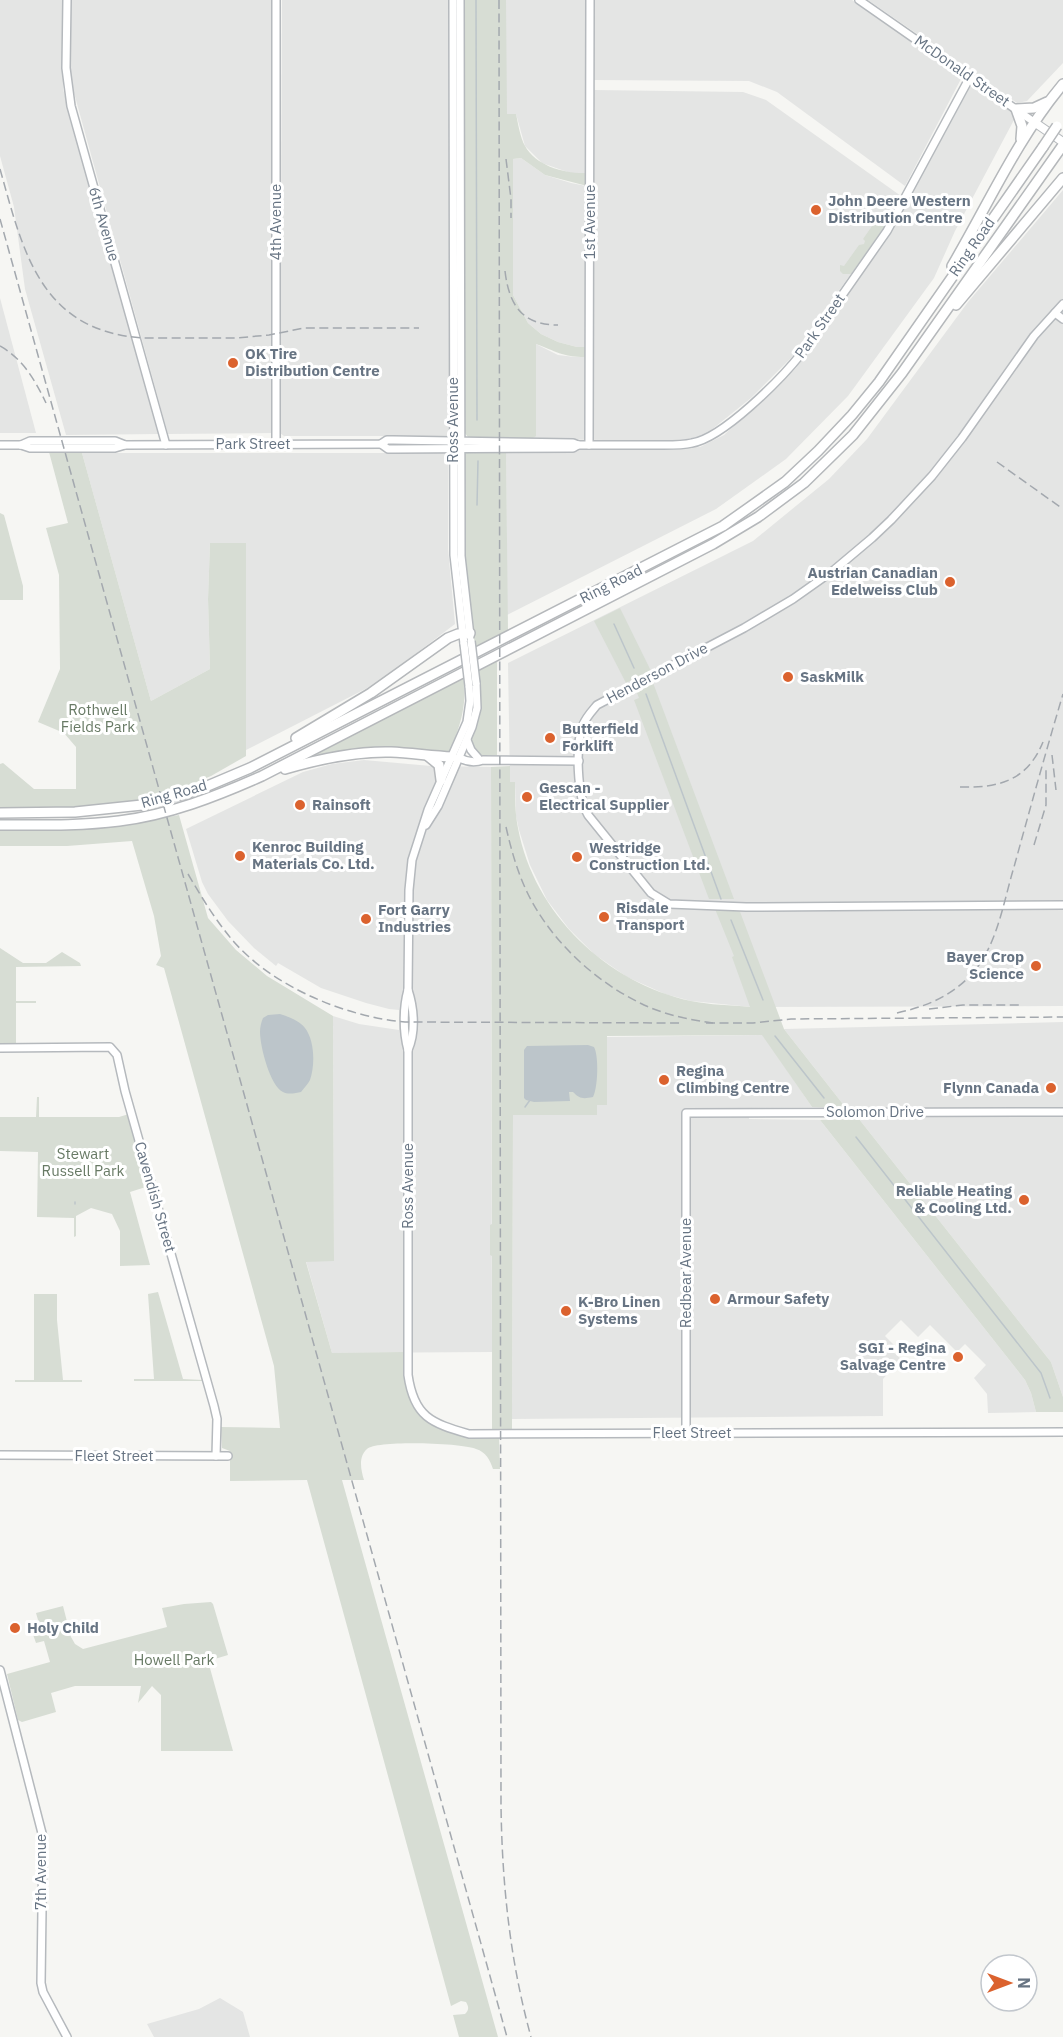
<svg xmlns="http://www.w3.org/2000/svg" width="1063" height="2037" font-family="'IBM Plex Sans',sans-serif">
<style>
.built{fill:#e4e5e4}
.green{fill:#d7ddd4}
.water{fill:#bcc5ca}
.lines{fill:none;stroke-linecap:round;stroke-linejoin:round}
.stream{stroke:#bcc5ca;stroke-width:1.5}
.secondary-casing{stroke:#b5b9bd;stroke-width:10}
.primary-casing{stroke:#b5b9bd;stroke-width:10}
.highway-casing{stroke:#b5b8bb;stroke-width:12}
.secondary{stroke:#fff;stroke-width:7}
.primary{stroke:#fff;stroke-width:8}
.highway{stroke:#fff;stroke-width:9}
.rail{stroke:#a3a8ae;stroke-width:1.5;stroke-dasharray:9 4.5;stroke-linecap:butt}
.secondary-bridge-casing{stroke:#b5b9bd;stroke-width:10;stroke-linecap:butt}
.highway-bridge-casing{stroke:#b5b8bb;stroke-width:12;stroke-linecap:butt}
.secondary-bridge{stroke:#fff;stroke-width:7}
.highway-bridge{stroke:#fff;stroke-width:9}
.poi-dot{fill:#db622e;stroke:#fff;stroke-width:2}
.labels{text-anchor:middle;stroke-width:6;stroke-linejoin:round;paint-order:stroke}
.street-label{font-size:15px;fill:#677483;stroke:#fff}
.poi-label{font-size:15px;font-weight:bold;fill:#677483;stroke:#fff;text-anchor:start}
.park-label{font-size:15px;fill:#687a65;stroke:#fff}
</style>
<rect width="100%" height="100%" fill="#f6f6f3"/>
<g class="built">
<path d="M0 0H63V89L159 434 66 435 25 289 14 207 0 156Z"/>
<path d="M71 0H272V433L168 434 71 82Z"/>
<path d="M282 0H450V431L447 436H284L280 433Z"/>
<path d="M506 0H586L587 173H594V90L743 92 766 100 901 196 887 223 791 358 751 398 705 435 678 441 532 439 536 435V344L558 355 575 357H585L584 347H577L558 342 541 334 528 323 513 295V159L521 158 545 175 571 183 586 186V173L573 174 542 163 525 146 516 114H506Z"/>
<path d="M593 0H852L962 77 905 186 777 92 749 81 593 80Z"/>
<path d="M868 0H1063V63L1027 101 1017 103Z"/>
<path d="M970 87H975L1011 112 1015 118 955 231 934 278 848 396 786 459 716 509 507 615 506 450 677 449 700 447 724 435 796 368 838 308 886 241Z"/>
<path d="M1063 190V1006L751 1007 691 1001 665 994 627 977 594 954 569 929 547 900 530 865 519 830 516 816 515 783 510 782 508 663 753 541 829 479 867 439 968 302Z"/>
<path d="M0 298 36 433H0Z"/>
<path d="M82 453H448V549L455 624 377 683 246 750V543H210L208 599 210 669 151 701Z"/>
<path d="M364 760 431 766 491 767 492 1352 332 1353 306 1261 334 1260 333 1016 359 1024 399 1030V1010L389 1009 366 1003 321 988 278 963 276 966 254 948 228 921 208 894 202 882 186 829 303 772 332 764Z"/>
<path d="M1063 1022V1397L1051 1362 859 1119 846 1108 784 1029Z"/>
<path d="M763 1035 812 1107 749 1108V1119L820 1120 1025 1380 1031 1393 1036 1412 988 1413 987 1394 974 1378 986 1365 965 1344 957 1352 930 1325 918 1337 901 1320 885 1336 895 1346 891 1350 901 1359 883 1379V1416L512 1419 513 1115H596L597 1105H607V1037Z"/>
<path d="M220 1998 243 2012 250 2037H154L147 2024 199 2009Z"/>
</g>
<g class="green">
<path d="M463 0H506L507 114H516C518 123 520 137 525 146 536 166 565 174 587 173V186L545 175 521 158 513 159V295L528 323 541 334 558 342 577 347H585V357C563 357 555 351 536 344V436L532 439 468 437 464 432Z"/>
<path d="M880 213 886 215 887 223 851 274H843L840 271V265L844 266 859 245 864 244 865 241 863 239 877 219 874 216Z"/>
<path d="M470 450H506L508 631 475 648 467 589 463 545 464 455Z"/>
<path d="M49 452 82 453 151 701 210 669 208 599 210 543H246V756L211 776 173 792 142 802 76 808H0V764L3 763 34 789H76V747L64 733 38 722 60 669 59 575 46 528 68 523Z"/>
<path d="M0 513 4 515 23 586V600H0Z"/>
<path d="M620 608 651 671 626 683 594 621Z"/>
<path d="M497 660V755H482L475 752 470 742C479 714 482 699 478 669Z"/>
<path d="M463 675C468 704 460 727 449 753 402 748 352 743 307 760L306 757Z"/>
<path d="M652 680 734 899H709L634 700 639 698 635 688Z"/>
<path d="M510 766V782H515C515 798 515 813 518 828 534 914 607 983 691 1001 710 1005 731 1005 750 1007L732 957 734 956 715 909H739L784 1029 846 1108 812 1107 762 1035 607 1036V1105H597V1115H513L512 1429H492V1256L490 1255V1225L492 1224 491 767Z"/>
<path d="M179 815 208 918 236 950 267 976 333 1016 334 1261 306 1262 332 1353 403 1352V1370L412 1400 438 1426 464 1435 499 1436 500 1469H493C490 1460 486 1452 476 1449 462 1443 377 1440 367 1449 358 1457 361 1470 364 1480H342L498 2037H459L453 2015 465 2014C469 2010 469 2007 466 2002L461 2001 451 2006 307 1480 230 1481V1451L222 1448 221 1427 280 1428 274 1366 164 968 156 965 161 956 154 916 132 841 67 846H0V831L127 825Z"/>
<path d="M0 948 23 963H46L62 952 80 963 81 966 16 967V1001H36V1003H16V1044H0Z"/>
<path d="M37 1097H39V1117H119L129 1114 149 1186 130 1192 150 1265 120 1266V1231L112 1214 91 1208 76 1216V1236L74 1237V1218L37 1217 38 1152 0 1151V1117H36Z"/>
<path d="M859 1119 1051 1362 1063 1397V1412H1036L1031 1393 1025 1380 820 1120Z"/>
<path d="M158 1292 183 1379 203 1380V1381H134V1379H154L148 1294Z"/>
<path d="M34 1294H57V1320L63 1380H82V1382H15V1380H34Z"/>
<path d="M211 1602 213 1604 228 1655 208 1661 233 1751H161V1695L152 1686 138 1703 141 1686H75L51 1693 56 1712 22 1722 18 1720 7 1674 50 1662 44 1641 36 1643 29 1623 38 1620 36 1613 63 1606 71 1637 75 1644 83 1649 167 1627 162 1608 184 1604Z"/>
</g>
<g class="water">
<path d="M280 1014C289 1017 300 1021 305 1028 315 1041 315 1066 310 1080 308 1084 304 1088 301 1092 296 1093 288 1095 283 1092 270 1086 260 1046 260 1032 260 1027 261 1023 263 1018L268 1015Z"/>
<path d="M588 1045 594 1047C599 1056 598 1088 593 1097 583 1099 580 1099 573 1092H569L570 1101 534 1102 526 1100 524 1098V1050L527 1046Z"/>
</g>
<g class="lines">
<g class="stream">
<path d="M476 0 477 420"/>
<path d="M477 505 478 461"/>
<path d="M614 624 634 668"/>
<path d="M646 694 721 899"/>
<path d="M731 920 763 1000"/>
<path d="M775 1036 824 1098"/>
<path d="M525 1107 530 1100"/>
<path d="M856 1137 1041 1373 1050 1398"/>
<path d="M75 1204V1202"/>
</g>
<defs>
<g id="secondary">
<path d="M67 0 66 68 71 106 166 445"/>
<path d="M276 0V444"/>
<path d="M453 0 454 555 464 644"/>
<path d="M460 0 461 556 470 636"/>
<path d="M859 0 1034 122"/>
<path d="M1063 304 1034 336 962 438 932 476 891 520 872 538 834 570 793 599 744 628 597 705C592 711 586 717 583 725 575 745 577 796 588 815L651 893 669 904 746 907 1063 905"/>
<path d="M1055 313 1063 319"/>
<path d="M381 444 388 449H395L573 448 578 445"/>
<path d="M0 445H21L30 448H115L125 445"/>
<path d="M21 445 30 441H115L125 445 381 444 387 440H393L573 443 578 445C602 445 626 445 651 445 664 445 679 446 692 443 723 438 781 379 801 354L887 231 970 77"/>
<path d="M589 445 590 0"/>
<path d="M469 686 470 701 467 722 428 810 412 860 409 890 408 990C403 1008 403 1032 408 1050V1375C414 1417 431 1423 469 1434L1063 1432"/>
<path d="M467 740 471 750 478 758"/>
<path d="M460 758C467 762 475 763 483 760L579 761"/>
<path d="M426 825 438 806 472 727 477 708 476 683"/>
<path d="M0 1048 110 1047 117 1055 125 1091 214 1406 217 1419 216 1456"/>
<path d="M408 1050C416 1032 414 1008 408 990"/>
<path d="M686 1433V1113L1063 1112"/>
<path d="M0 1455 228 1456"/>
<path d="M0 1670 43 1837 41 1983 43 1992 67 2037"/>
</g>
<path id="primary" d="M1034 122 1063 142"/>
<g id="highway">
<path d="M1021 139 1022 126 1016 109 1034 108 1047 102"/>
<path d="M952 266C988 205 1017 139 1063 84"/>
<path d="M956 305 1063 178"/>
<path d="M296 738 371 693 448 638 458 634 470 633"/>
<path d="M428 756 439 765 441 780"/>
<path d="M285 769C319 759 354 751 391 752 411 753 432 756 452 757"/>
<path d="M0 813 75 812 142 805 198 790 250 768 723 526 785 482 818 451 852 415 879 382 1043 147"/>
<path d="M0 825C40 825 80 826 119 821 169 815 217 796 262 776L713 544 758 517 804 483 853 435 902 373 1063 145"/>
</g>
</defs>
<use href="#secondary" class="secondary-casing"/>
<use href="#primary" class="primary-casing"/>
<use href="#highway" class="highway-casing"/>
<use href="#secondary" class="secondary"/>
<use href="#primary" class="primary"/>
<use href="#highway" class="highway"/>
<g class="rail">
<path d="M499 0 501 1805C502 1884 510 1961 531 2037"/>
<path d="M506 159 511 199V218"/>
<path d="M0 169C23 251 40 331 143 338H236L269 335 304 328H419"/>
<path d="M0 219 507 2037"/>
<path d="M505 271C509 305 522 325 558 325"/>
<path d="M0 346C23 359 35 380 46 403"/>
<path d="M997 462 1063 509"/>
<path d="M1052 755 1056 790"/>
<path d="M960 787C999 788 1027 781 1043 742"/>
<path d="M506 827C511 849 517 871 527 892 551 942 599 986 651 1008 671 1016 692 1020 713 1023"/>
<path d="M1034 845 1046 805V767"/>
<path d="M188 874C202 898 216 921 234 942 274 987 346 1017 405 1022L682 1023"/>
<path d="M929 1009 963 1005H1020"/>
<path d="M897 1013C928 1006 955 995 976 969 998 941 1004 900 1014 867 1030 809 1046 751 1063 694"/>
<path d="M706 1023H753L791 1019 1063 1017"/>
</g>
<defs>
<g id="secondary-bridge">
<path d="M471 641 476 683"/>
<path d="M464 644 469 686"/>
</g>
<path id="highway-bridge" d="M1043 147 1057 126"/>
</defs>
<use href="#secondary-bridge" class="secondary-bridge-casing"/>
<use href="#highway-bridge" class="highway-bridge-casing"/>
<use href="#secondary-bridge" class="secondary-bridge"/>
<use href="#highway-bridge" class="highway-bridge"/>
</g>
<g class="poi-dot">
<circle cx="816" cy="210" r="6"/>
<circle cx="233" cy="363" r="6"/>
<circle cx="950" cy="582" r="6"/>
<circle cx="788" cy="677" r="6"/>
<circle cx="550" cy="738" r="6"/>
<circle cx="527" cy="797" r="6"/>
<circle cx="300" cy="805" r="6"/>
<circle cx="240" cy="856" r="6"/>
<circle cx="577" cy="857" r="6"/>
<circle cx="604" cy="917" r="6"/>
<circle cx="366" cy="919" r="6"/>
<circle cx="1036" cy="966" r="6"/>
<circle cx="664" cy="1080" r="6"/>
<circle cx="1051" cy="1088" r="6"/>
<circle cx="1024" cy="1200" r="6"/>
<circle cx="715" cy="1299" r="6"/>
<circle cx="566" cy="1311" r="6"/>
<circle cx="958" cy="1357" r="6"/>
<circle cx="15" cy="1628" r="6"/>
</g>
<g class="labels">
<g class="street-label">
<text transform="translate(962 71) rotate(35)" y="5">McDonald Street</text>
<text transform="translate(276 222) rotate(-90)" y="5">4th Avenue</text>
<text transform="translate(590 222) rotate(-90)" y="5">1st Avenue</text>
<text transform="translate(104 224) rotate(74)" y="5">6th Avenue</text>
<text transform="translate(972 247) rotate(-55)" y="5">Ring Road</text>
<text transform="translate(820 326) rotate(-55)" y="5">Park Street</text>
<text transform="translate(453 420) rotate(-90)" y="5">Ross Avenue</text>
<text x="253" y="449">Park Street</text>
<text transform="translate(611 584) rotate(-27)" y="5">Ring Road</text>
<text transform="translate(657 673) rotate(-28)" y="5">Henderson Drive</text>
<text transform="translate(174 794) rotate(-16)" y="5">Ring Road</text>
<text x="875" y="1117">Solomon Drive</text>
<text transform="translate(408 1186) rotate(-90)" y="5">Ross Avenue</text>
<text transform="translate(155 1197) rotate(74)" y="5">Cavendish Street</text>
<text transform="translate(686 1273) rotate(-90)" y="5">Redbear Avenue</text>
<text x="692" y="1438">Fleet Street</text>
<text x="114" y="1461">Fleet Street</text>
<text transform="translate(41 1872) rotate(-90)" y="5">7th Avenue</text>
</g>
<g class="poi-label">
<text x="828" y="206">John Deere Western<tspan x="828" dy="17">Distribution Centre</tspan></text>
<text x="245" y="359">OK Tire<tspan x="245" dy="17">Distribution Centre</tspan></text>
<text x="938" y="578" text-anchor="end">Austrian Canadian<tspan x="938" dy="17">Edelweiss Club</tspan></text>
<text x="800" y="682">SaskMilk</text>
<text x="562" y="734">Butterfield<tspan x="562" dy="17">Forklift</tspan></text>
<text x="539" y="793">Gescan -<tspan x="539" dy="17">Electrical Supplier</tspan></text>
<text x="312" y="810">Rainsoft</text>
<text x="252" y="852">Kenroc Building<tspan x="252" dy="17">Materials Co. Ltd.</tspan></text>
<text x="589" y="853">Westridge<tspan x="589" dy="17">Construction Ltd.</tspan></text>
<text x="616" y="913">Risdale<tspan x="616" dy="17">Transport</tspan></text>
<text x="378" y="915">Fort Garry<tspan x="378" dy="17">Industries</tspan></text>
<text x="1024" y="962" text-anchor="end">Bayer Crop<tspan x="1024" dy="17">Science</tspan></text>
<text x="676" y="1076">Regina<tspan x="676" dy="17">Climbing Centre</tspan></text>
<text x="1039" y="1093" text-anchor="end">Flynn Canada</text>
<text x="1012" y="1196" text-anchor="end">Reliable Heating<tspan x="1012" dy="17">&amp; Cooling Ltd.</tspan></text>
<text x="727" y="1304">Armour Safety</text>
<text x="578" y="1307">K-Bro Linen<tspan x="578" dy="17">Systems</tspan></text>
<text x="946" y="1353" text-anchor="end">SGI - Regina<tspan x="946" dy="17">Salvage Centre</tspan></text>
<text x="27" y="1633">Holy Child</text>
</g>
<g class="park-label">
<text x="98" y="715">Rothwell<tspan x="98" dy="17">Fields Park</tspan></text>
<text x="83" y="1159">Stewart<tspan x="83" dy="17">Russell Park</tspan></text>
<text x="174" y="1665">Howell Park</text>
</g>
</g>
<g transform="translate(1009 1983) rotate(90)"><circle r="28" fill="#ffffff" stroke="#c2c7cd" stroke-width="1.5"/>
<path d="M0-4.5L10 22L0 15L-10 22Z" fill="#db622e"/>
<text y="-9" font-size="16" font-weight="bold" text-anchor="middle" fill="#677483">N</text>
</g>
</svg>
